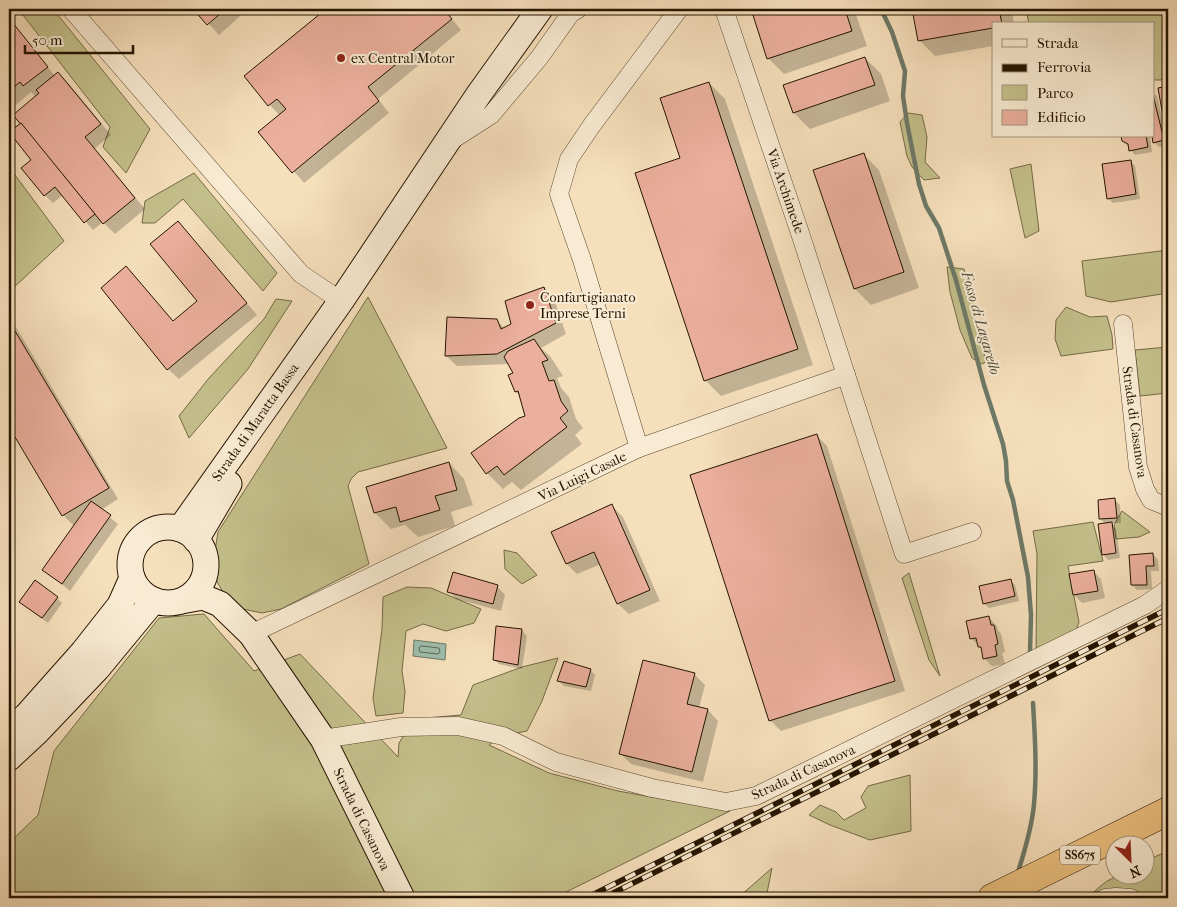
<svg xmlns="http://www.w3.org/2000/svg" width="1177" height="907" font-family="'IM FELL French Canon',serif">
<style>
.green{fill:#c4c08b;stroke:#746a46}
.water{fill:#9dbdac;stroke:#6d7967}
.shadow{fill:#0003}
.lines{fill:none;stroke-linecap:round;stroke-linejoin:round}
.shore{stroke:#606856;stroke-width:1}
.stream{stroke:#6d7967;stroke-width:4.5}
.building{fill:#ebaf9d;stroke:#241400}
.street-casing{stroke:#58472f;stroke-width:19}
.secondary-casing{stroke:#241400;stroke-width:27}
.highway-casing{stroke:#241400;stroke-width:29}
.street{stroke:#f9ebd3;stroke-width:18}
.secondary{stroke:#f9ebd3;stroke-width:25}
.highway{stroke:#ebc07e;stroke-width:28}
.rail-casing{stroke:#241400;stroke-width:5.5}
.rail{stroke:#f9ebd3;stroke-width:4;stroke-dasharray:11;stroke-linecap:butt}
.poi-dot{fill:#8f2418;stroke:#f9ebd3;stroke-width:2}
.labels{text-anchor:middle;stroke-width:4;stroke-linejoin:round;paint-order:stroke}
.shield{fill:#f9ebd3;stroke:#64543f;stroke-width:1}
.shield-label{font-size:12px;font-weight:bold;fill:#241400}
.poi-label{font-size:14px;fill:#241400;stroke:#f9ebd3;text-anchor:start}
.street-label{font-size:14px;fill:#241400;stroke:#f9ebd3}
.water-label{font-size:15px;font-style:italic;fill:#4e4f3c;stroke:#f9ebd3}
</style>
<rect width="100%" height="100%" fill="#f6e0bc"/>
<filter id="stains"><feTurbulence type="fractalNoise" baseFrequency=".004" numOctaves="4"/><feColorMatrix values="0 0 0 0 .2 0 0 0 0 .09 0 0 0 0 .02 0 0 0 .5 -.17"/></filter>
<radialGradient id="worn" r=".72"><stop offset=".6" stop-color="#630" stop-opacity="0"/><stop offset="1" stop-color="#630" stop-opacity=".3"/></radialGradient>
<g class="green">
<path d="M9 9H53L150 129 126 173 103 147 110 127 19 10 9 17Z"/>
<path d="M1026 9H1168V80H1153V24H1029Z"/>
<path d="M908 113 922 115 927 137 925 162 940 178 924 180 912 167 907 156 900 122Z"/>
<path d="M1031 164 1039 231 1025 238 1010 169Z"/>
<path d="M9 167 64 241 12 289 9 288Z"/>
<path d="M194 173 277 273 263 291 183 199 155 223H142L145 201Z"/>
<path d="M1168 250V293L1111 302 1086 296 1082 261Z"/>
<path d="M947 267 964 269 986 362 982 364 972 358 960 330 950 292Z"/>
<path d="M368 297 447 448 358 472 351 479 348 486 369 564 281 609 262 613 243 609 228 600 217 582 214 557 218 532Z"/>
<path d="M276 299 292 301 248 369 189 438 179 416 209 378 264 319Z"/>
<path d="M1066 307 1090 317 1107 316 1112 335 1113 349 1061 356 1055 339 1056 320Z"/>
<path d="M1168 347V393L1140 396 1135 350Z"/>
<path d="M1122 511 1150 532 1139 537 1116 539 1114 525Z"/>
<path d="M1093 522 1103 561 1068 566 1079 622 1074 636 1036 651 1037 554 1033 531Z"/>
<path d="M504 550 517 553 537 575 522 584 505 569Z"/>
<path d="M909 573 940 676 929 660 902 578Z"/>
<path d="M407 587 431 588 481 609 474 623 446 631 423 624 406 631 402 671 405 691 403 713 376 716 373 698 382 629 383 597Z"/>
<path d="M204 614 254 671 300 654 398 757 399 743 414 719 461 715 473 685 522 667 558 658 542 701 527 731 501 736 489 745 549 773 618 791 730 811 554 898H9V843L38 815 54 751 159 618Z"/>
<path d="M910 775 911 831 870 840 830 825 809 815 820 805 836 812 844 820 866 808 861 797 868 786Z"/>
<path d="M1168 851V895L1160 896 1124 891 1094 892C1113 874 1119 875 1144 874L1145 861Z"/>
<path d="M772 868 766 898H737L740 896Z"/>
</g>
<path class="water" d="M414 640 446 644 445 660 413 656Z"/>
<g class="shadow">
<path d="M195 9H248L219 35Z"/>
<path d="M328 9H444L461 30 378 99 389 113 304 183 260 132 280 116 245 77Z"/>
<path d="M752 9H854L867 46 784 74 768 58Z"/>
<path d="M914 9H1012L1014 24H993V46L935 56 919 40Z"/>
<path d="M9 19 55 76 58 74 69 84 111 135 94 149 145 209 115 234 103 222 93 230 63 195 53 203 45 195 22 123 36 97 31 92 9 111Z"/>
<path d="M865 58 881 74 890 101 810 129 794 113 785 86Z"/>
<path d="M709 83 725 99 813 365 721 396 705 380Z"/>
<path d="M1168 88V138L1166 136 1168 145 1159 147 1154 142 1153 136V93L1157 96 1166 135H1168L1159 89Z"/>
<path d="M1122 136H1150L1152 152 1135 155 1123 140Z"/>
<path d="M863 154 879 170 919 288 871 305 855 289Z"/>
<path d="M1130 161 1135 166 1140 199 1113 203 1108 198Z"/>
<path d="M178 223 257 315 179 379 168 369 136 278 174 322 199 301Z"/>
<path d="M544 288 554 299 566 334 541 348 550 356 563 376 557 378 561 388 569 397 576 419 583 428 575 435 582 444 521 490 512 482 503 489 487 473 527 416 521 397 516 392 510 376 515 374 509 364 457 366 446 356 496 320 504 328 512 325Z"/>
<path d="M9 320 16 327 118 499 101 510 118 524 70 591 43 569 74 526 63 515 9 424Z"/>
<path d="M816 435 827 446 905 691 781 731 770 720Z"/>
<path d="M449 463 464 479 473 505 451 512 455 526 418 537 405 525 391 529 375 513Z"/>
<path d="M1115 500 1120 505 1121 523H1111L1116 529 1120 558 1108 560 1103 554 1106 524 1100 519Z"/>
<path d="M612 506 623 517 660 601 629 614 618 604 601 564 577 574 567 564Z"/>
<path d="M1153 554 1158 560 1159 571H1151L1152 589 1137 590 1132 585Z"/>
<path d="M1093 571 1101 579 1105 598 1082 603 1074 595Z"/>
<path d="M1010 580 1015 585 1019 601 989 608 984 603Z"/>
<path d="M497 586 505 595 501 611 456 599 449 591Z"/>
<path d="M57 598 62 603 48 623 26 607Z"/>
<path d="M989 618 997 626 998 630 1001 634 1005 652 1002 653 1005 664 992 666 984 658 983 650 971 638Z"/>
<path d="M522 630 527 636 522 669 499 664 494 659Z"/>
<path d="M590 670 595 675 591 691 564 686 559 681Z"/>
<path d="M694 674 705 685 699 708 708 710 718 721 703 782 631 764 621 754Z"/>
</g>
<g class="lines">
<path class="shore" d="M422 646 439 648 440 652 438 654 420 652 419 648Z"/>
<g class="stream">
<path d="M881 9 892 32 905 71 903 96 907 123 919 184 926 206 939 228 956 280 984 385 1003 444 1006 461 1007 481 1013 500 1028 577 1031 615 1030 652"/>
<path d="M1018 872C1025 850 1032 827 1034 804 1037 771 1035 737 1033 703"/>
</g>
</g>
<g class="building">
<path d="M193 9H226L207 25Z"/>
<path d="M326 9H444L452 19 368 87 379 101 292 173 258 132 286 109 277 99 268 106 244 76Z"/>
<path d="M751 9H845L852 31 767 59Z"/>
<path d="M912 9H999L1002 24H993V28L918 41Z"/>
<path d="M9 18 48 67 23 86 20 82 9 91Z"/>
<path d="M865 57 875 85 793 113 783 85Z"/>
<path d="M58 72 101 124 85 137 135 198 103 224 13 115 39 93 36 90Z"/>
<path d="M709 82 798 349 704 381 635 173 680 158 660 98Z"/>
<path d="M1168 86V139H1167L1158 88Z"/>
<path d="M1153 95 1164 140 1153 143 1152 136H1153Z"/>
<path d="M21 123 95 214 84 223 55 187 44 196 21 168 31 160 9 132Z"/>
<path d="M1121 136H1146L1148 147 1129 151 1128 144 1122 141Z"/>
<path d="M864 153 904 272 854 289 813 170Z"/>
<path d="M1131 160 1136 194 1107 199 1102 164Z"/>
<path d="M178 221 247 303 167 370 101 288 126 266 173 321 197 301 150 244Z"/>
<path d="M544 287 556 323 497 354 445 356 447 317 497 319 501 329 511 324 505 301Z"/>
<path d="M9 321 109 488 62 516 9 427Z"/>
<path d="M534 339 548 360 542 362 549 381 554 380 561 401 568 411 560 418 567 427 504 475 497 466 486 474 471 453 519 418 525 416 518 391 515 392 508 375 513 373 504 357 508 351Z"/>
<path d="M817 434 895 681 769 721 690 475Z"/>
<path d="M449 462 457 490 435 496 440 510 400 522 396 507 374 513 366 487Z"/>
<path d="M1115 498 1117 518 1099 519 1098 500Z"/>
<path d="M91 501 111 515 62 584 42 570Z"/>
<path d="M612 504 650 590 617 604 594 552 566 564 551 532Z"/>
<path d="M1112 522 1116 553 1102 555 1098 524Z"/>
<path d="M1153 553 1154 566H1146L1147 585H1131L1129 555Z"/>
<path d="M1094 570 1098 591 1073 595 1069 574Z"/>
<path d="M453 572 498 585 493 604 447 592Z"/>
<path d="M1011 579 1015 596 983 604 979 586Z"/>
<path d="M35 580 58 597 42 618 19 602Z"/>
<path d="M989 616 991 625H994L998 644 995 645 997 656 983 659 981 647H978L976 638 970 639 966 621Z"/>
<path d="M496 626 522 629 518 665 493 660Z"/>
<path d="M643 660 695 673 687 704 708 709 692 772 619 754Z"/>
<path d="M564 661 591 669 586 687 557 681Z"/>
</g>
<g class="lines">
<defs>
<g id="street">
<path d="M71 9 301 274 341 301"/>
<path d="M724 9 800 233 904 554 972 532"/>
<path d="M452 140 491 115 539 58 571 13 578 9"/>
<path d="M1123 324 1138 467 1145 489 1151 500 1168 507"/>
<path d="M639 448 846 375"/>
<path d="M251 634 639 448 582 260 559 194 569 159 592 125 679 9"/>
<path d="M323 739 401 727 458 726 503 736 556 762 652 788 726 802 756 796 1145 605 1168 589"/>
<path d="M1105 898 1116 897 1131 898"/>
</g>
<g id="secondary">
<circle cx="168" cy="565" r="38"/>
<path d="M180 529 341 301 479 94 540 9"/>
<path d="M196 540 229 484"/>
<path d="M181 601 203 597 220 604 251 634 323 739 402 898"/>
<path d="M9 730 27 715 83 652 120 605 132 578"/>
<path d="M9 758 38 731 97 669 154 600"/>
</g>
<path id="highway" d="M992 898 1168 811"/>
</defs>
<use href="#street" class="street-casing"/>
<use href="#secondary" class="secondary-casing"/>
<use href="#highway" class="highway-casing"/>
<use href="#street" class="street"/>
<use href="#secondary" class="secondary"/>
<use href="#highway" class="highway"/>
<defs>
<g id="rail">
<path d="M586 898 1168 609"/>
<path d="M603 898 1168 618"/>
</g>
</defs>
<use href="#rail" class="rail-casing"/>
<use href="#rail" class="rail"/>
</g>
<g class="poi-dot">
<circle cx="341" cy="58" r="5"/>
<circle cx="530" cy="305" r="5"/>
</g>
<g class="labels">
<rect class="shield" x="1060" y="845.5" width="40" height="19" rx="4"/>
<g class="shield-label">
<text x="1080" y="859">SS675</text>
</g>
<g class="poi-label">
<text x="351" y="63">ex Central Motor</text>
<text x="540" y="302">Confartigianato<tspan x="540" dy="16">Imprese Terni</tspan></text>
</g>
<g class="street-label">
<text transform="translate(786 191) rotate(71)" y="5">Via Archimede</text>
<text transform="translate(255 422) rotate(-55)" y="5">Strada di Maratta Bassa</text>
<text transform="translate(1135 422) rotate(82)" y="5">Strada di Casanova</text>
<text transform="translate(582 476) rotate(-26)" y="5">Via Luigi Casale</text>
<text transform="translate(803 772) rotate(-25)" y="5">Strada di Casanova</text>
<text transform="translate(362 819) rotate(64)" y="5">Strada di Casanova</text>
</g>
<g class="water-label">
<text transform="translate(981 323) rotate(74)" y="5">Fosso di Lagarello</text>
</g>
</g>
<rect width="1177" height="907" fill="none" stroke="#f6e0bc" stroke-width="30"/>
<rect x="10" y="10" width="1157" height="887" fill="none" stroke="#241400" stroke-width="2.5"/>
<rect x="15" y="15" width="1147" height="877" fill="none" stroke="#241400"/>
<rect x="992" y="22" width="162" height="115" fill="#f9ebd3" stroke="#a4957f"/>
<rect x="1002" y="39" width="25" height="8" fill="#f9ebd3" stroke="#a4957f"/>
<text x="1037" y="48" font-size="15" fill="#241400">Strada</text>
<rect x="1002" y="64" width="25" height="8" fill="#241400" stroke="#a4957f"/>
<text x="1037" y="72" font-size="15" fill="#241400">Ferrovia</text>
<rect x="1002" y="85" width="25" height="15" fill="#c4c08b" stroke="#a4957f"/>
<text x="1037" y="98" font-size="15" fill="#241400">Parco</text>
<rect x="1002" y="110" width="25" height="15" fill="#ebaf9d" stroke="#a4957f"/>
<text x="1037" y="122" font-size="15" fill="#241400">Edificio</text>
<g transform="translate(1130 860) rotate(156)"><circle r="24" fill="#f9ebd3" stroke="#a4957f"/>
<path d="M0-4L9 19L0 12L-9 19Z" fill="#8f2418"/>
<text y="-8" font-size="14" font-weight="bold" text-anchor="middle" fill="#241400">N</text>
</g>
<path d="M25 45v8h108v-8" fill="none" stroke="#241400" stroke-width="2.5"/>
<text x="32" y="45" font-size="15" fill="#241400" stroke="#f9ebd3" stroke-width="4" paint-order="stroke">50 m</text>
<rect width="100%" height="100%" filter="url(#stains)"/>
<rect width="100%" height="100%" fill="url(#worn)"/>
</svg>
